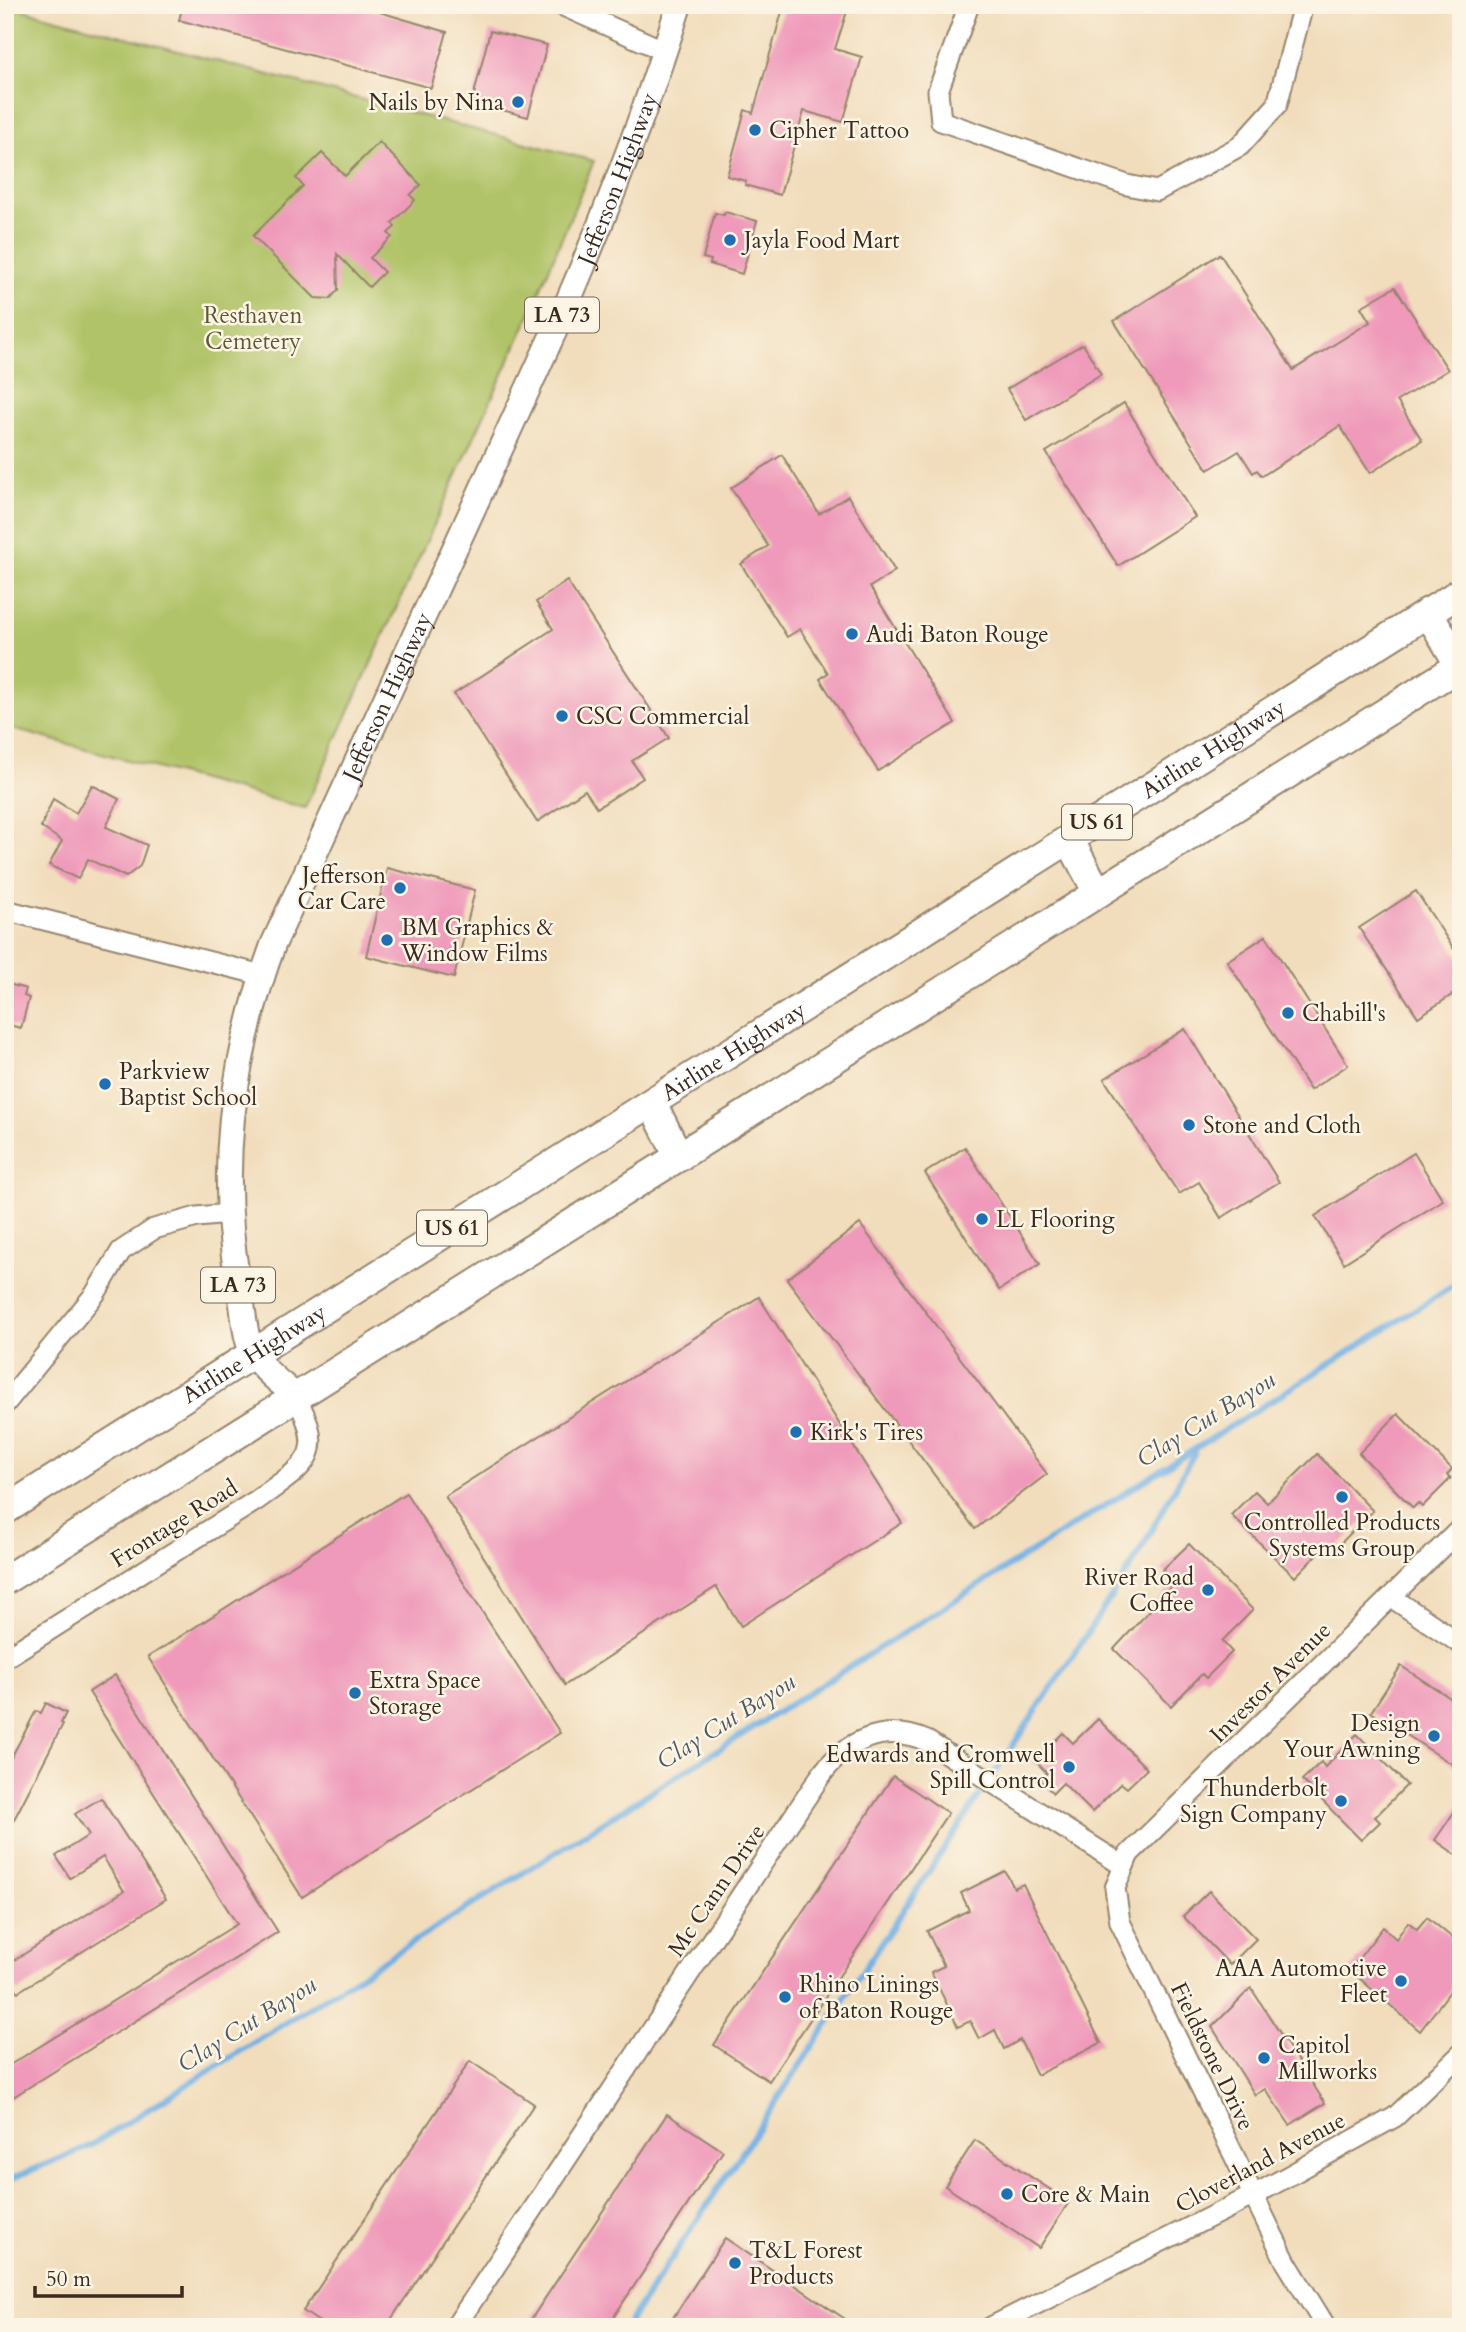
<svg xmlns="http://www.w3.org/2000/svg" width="1466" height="2332" font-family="Cardo,serif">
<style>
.green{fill:#b0c367;stroke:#767642;stroke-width:2}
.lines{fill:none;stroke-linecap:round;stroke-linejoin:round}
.stream{stroke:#70afe3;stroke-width:6}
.building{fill:#ef9aba}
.minor-casing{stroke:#96846d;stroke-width:23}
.major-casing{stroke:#96846d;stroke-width:28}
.highway-casing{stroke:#96846d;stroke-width:32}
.minor{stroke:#fff;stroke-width:19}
.major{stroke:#fff;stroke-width:24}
.highway{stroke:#fff;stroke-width:28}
.poi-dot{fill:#1f6fb2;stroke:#fcf5e5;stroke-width:2.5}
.labels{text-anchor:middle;stroke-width:5;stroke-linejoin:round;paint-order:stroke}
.shield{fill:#fcf5e5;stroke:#75675a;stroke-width:2}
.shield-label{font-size:21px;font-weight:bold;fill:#3b2a1e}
.poi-label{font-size:23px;fill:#3b2a1e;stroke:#fcf5e5;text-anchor:start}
.street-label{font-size:23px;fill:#3b2a1e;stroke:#fcf5e5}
.park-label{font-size:23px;fill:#5e5834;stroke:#fcf5e5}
.water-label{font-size:24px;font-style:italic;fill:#4e5963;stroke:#fcf5e5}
</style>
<rect width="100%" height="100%" fill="#fcf5e5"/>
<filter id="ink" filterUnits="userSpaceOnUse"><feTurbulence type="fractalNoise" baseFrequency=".0143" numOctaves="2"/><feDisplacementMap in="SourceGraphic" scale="14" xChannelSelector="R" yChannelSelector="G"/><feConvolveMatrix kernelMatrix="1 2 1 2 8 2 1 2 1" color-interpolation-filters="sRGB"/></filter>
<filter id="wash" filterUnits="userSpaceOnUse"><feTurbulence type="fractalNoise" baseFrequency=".00686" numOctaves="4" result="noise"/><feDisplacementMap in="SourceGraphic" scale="28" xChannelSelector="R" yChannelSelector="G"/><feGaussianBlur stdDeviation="1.57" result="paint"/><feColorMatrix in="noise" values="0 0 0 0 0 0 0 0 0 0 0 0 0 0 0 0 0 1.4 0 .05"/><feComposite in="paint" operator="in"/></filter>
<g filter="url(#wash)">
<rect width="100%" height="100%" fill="#f1ddbc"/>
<path class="green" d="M5 5 594 161 528 319 305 808 5 727Z"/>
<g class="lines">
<g class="stream">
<path d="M5 2181 90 2146 1461 1281"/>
<path d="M626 2327 1095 1622 1132 1565 1195 1452"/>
</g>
</g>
<g id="blocks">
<g class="building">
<path d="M183 5H356L447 32 431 88 179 20Z"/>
<path d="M784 5H849L835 49 862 57 843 122 804 111 780 195 745 185 746 181 727 176 745 110 753 113Z"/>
<path d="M490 31 547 45 528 117 472 102Z"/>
<path d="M379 142 421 185 410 195 415 200 392 223 395 227 388 233 392 237 370 258 384 272 369 287 337 254 338 290 330 299 315 298 253 236 303 186 296 178 322 153 345 176Z"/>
<path d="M725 212 757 221 742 274 710 264 711 260 703 258 715 213 724 215Z"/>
<path d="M1220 254 1293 370 1370 322 1361 307 1395 287 1448 370 1397 401 1422 440 1370 473 1340 426 1262 476 1257 470 1253 473 1239 451 1208 470 1114 321Z"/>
<path d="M1083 344 1101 374 1026 420 1007 389Z"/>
<path d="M1124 403 1195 517 1118 566 1046 452Z"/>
<path d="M782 455 819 514 848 496 895 571 870 587 955 723 878 771 820 679 828 673 800 629 787 637 741 564 768 546 731 488Z"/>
<path d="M567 581 669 738 632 761 643 778 597 808 585 790 537 822 454 694 553 629 536 602Z"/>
<path d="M92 785 119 799 106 827 147 845 140 866 126 877 88 859 78 879 49 865 62 841 41 827 53 799 76 813Z"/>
<path d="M387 868 475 890 454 978 366 956Z"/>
<path d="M1416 891 1461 960V989L1418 1017 1359 928Z"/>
<path d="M1266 936 1348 1065 1310 1090 1227 961Z"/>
<path d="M5 983 26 989 24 996 29 998 21 1028 5 1024Z"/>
<path d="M1185 1029 1279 1182 1221 1218 1199 1182 1179 1194 1104 1079Z"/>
<path d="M965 1147 1040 1264 999 1290 925 1173Z"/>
<path d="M1414 1153 1443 1200 1344 1263 1315 1216Z"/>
<path d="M860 1224 1047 1474 975 1529 787 1279Z"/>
<path d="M759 1297 902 1523 741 1626 716 1587 565 1685 445 1496Z"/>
<path d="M1398 1414 1452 1469 1447 1475 1451 1478 1422 1507 1418 1503 1413 1508 1359 1453Z"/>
<path d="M1317 1454 1373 1511 1335 1549 1328 1543 1295 1577 1231 1515 1255 1491 1267 1503Z"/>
<path d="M406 1493 560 1733 302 1897 148 1657Z"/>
<path d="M1189 1544 1253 1610 1222 1641 1232 1652 1206 1678 1202 1674 1171 1706 1114 1649 1175 1583 1162 1570Z"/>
<path d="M1401 1666 1461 1705V1770L1371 1712Z"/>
<path d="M115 1675 278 1932 5 2102V2068L237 1924 89 1692Z"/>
<path d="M46 1703 66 1713 61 1723 63 1724 5 1837V1769L36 1711 41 1713Z"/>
<path d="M1098 1719 1147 1769 1127 1788 1121 1783 1092 1812 1063 1783 1053 1793 1040 1780 1047 1773 1035 1761 1063 1733 1073 1743Z"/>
<path d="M1357 1734 1407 1785 1375 1817 1380 1822 1361 1840 1302 1780 1321 1762 1325 1767Z"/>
<path d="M893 1776 948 1813 769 2081 714 2045Z"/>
<path d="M101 1798 166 1899 18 1992 5 1972V1966L124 1891 103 1857 70 1878 56 1856 89 1835 75 1814Z"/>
<path d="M1461 1802V1858L1435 1840Z"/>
<path d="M1005 1871 1014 1888 1023 1884 1101 2043 1037 2075 1020 2040 1004 2049 995 2030 979 2039 970 2021 958 2027 931 1972 944 1966 927 1931 969 1910 961 1893Z"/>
<path d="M1209 1891 1256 1939 1230 1965 1183 1916Z"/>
<path d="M1427 1917 1461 1945V1992L1454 1986 1420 2031 1350 1970 1383 1927 1396 1939 1408 1922 1417 1929Z"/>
<path d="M1251 1988 1325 2103 1290 2125 1265 2089 1255 2095 1212 2027Z"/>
<path d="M470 2061 534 2104 386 2327H327L303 2311Z"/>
<path d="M667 2114 723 2151 607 2327H526Z"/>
<path d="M975 2140 1069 2202 1039 2248 945 2186Z"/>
<path d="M725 2238 857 2327H667Z"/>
</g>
</g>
</g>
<g filter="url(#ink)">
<use href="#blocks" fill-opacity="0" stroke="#96846d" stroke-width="2"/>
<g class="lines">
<defs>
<g id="minor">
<path d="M561 5 665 51"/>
<path d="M969 5 938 91 941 121 1127 185 1157 191 1240 146 1277 105 1303 5"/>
<path d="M5 910 262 975"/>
<path d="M5 1404 95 1294 121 1251 154 1229 197 1217 229 1214"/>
<path d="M1391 1597 1461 1644"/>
<path d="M5 1658 257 1500C305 1465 328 1457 296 1397"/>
<path d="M455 2327 819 1778C845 1741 883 1722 927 1741L1122 1865"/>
<path d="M991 2327 1254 2195 1395 2117 1461 2054"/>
<path d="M1326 2327 1286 2262 1120 1922 1115 1888 1129 1854 1461 1528"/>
</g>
<g id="major">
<path id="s1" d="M296 1397C283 1384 263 1371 254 1355 245 1342 244 1314 241 1298 216 1176 231 1061 273 945L569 299C610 203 648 106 679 5"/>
</g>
<g id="highway">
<path d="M1428 612 1460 666"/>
<path d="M1069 839 1098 893"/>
<path d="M652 1103 679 1157"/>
<path id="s2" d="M5 1510 1461 592"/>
<path d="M5 1580 1461 665"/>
</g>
</defs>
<use href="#minor" class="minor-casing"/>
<use href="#major" class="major-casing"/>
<use href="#highway" class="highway-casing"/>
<use href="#minor" class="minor"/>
<use href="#major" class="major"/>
<use href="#highway" class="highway"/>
</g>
</g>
<g class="poi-dot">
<circle cx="518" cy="102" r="7"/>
<circle cx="755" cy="130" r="7"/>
<circle cx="730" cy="240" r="7"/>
<circle cx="852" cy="634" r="7"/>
<circle cx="562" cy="716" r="7"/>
<circle cx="400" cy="888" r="7"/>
<circle cx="387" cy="940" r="7"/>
<circle cx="1288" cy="1013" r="7"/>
<circle cx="105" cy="1084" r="7"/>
<circle cx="1189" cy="1125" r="7"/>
<circle cx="982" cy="1219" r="7"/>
<circle cx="796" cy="1432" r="7"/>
<circle cx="1342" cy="1497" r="7"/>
<circle cx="1208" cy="1590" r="7"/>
<circle cx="355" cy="1693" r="7"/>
<circle cx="1434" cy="1736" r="7"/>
<circle cx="1069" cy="1767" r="7"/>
<circle cx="1341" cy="1801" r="7"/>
<circle cx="1401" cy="1981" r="7"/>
<circle cx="785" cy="1997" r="7"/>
<circle cx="1264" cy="2058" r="7"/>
<circle cx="1007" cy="2194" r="7"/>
<circle cx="735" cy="2263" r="7"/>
</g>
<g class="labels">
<g class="shield">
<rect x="525" y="297.5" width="74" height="35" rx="5"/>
<rect x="1062" y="804.5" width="70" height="35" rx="5"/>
<rect x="417" y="1210.5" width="70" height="35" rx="5"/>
<rect x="201" y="1267.5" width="74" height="35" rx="5"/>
</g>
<g class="shield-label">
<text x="562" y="322">LA 73</text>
<text x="1097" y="829">US 61</text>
<text x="452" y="1235">US 61</text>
<text x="238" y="1292">LA 73</text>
</g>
<g class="poi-label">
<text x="504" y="110" text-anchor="end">Nails by Nina</text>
<text x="769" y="138">Cipher Tattoo</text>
<text x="744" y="248">Jayla Food Mart</text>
<text x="866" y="642">Audi Baton Rouge</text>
<text x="576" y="724">CSC Commercial</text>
<text x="386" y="883" text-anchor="end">Jefferson<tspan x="386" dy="26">Car Care</tspan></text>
<text x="401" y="935">BM Graphics &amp;<tspan x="401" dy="26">Window Films</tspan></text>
<text x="1302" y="1021">Chabill's</text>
<text x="119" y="1079">Parkview<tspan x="119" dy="26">Baptist School</tspan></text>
<text x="1203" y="1133">Stone and Cloth</text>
<text x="996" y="1227">LL Flooring</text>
<text x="810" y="1440">Kirk's Tires</text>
<text x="1342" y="1530" text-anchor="middle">Controlled Products<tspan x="1342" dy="26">Systems Group</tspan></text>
<text x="1194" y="1585" text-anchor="end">River Road<tspan x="1194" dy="26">Coffee</tspan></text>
<text x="369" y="1688">Extra Space<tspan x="369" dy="26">Storage</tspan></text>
<text x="1420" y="1731" text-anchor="end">Design<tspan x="1420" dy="26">Your Awning</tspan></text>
<text x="1055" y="1762" text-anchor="end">Edwards and Cromwell<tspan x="1055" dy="26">Spill Control</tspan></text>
<text x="1327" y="1796" text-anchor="end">Thunderbolt<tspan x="1327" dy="26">Sign Company</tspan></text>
<text x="1387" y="1976" text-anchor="end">AAA Automotive<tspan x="1387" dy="26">Fleet</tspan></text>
<text x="799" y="1992">Rhino Linings<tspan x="799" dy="26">of Baton Rouge</tspan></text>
<text x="1278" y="2053">Capitol<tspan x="1278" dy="26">Millworks</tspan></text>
<text x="1021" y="2202">Core &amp; Main</text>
<text x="749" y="2258">T&amp;L Forest<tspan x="749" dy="26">Products</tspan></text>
</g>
<g class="street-label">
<text dy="8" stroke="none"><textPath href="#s1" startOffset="1318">Jefferson Highway</textPath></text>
<text dy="8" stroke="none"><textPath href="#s1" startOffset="751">Jefferson Highway</textPath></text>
<text dy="8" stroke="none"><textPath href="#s2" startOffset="1428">Airline Highway</textPath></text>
<text dy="8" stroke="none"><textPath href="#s2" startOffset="861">Airline Highway</textPath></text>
<text dy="8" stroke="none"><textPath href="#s2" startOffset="294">Airline Highway</textPath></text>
<text transform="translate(174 1523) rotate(-32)" y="8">Frontage Road</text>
<text transform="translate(1270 1682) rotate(-45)" y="8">Investor Avenue</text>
<text transform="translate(716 1890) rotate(-56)" y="8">Mc Cann Drive</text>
<text transform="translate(1213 2056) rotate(64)" y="8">Fieldstone Drive</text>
<text transform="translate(1260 2162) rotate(-28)" y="8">Cloverland Avenue</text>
</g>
<g class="park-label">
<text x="253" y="323">Resthaven<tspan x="253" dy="26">Cemetery</tspan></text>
</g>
<g class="water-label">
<text transform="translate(1206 1419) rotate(-32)" y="8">Clay Cut Bayou</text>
<text transform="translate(726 1721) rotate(-32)" y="8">Clay Cut Bayou</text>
<text transform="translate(247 2024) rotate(-32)" y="8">Clay Cut Bayou</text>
</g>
</g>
<rect width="1466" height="2332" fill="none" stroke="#fcf5e5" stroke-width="28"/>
<path d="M35 2286v10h147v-10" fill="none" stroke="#3b2a1e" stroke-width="3.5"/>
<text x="46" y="2286" font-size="21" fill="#3b2a1e" stroke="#fcf5e5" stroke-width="5" paint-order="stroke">50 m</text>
</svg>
